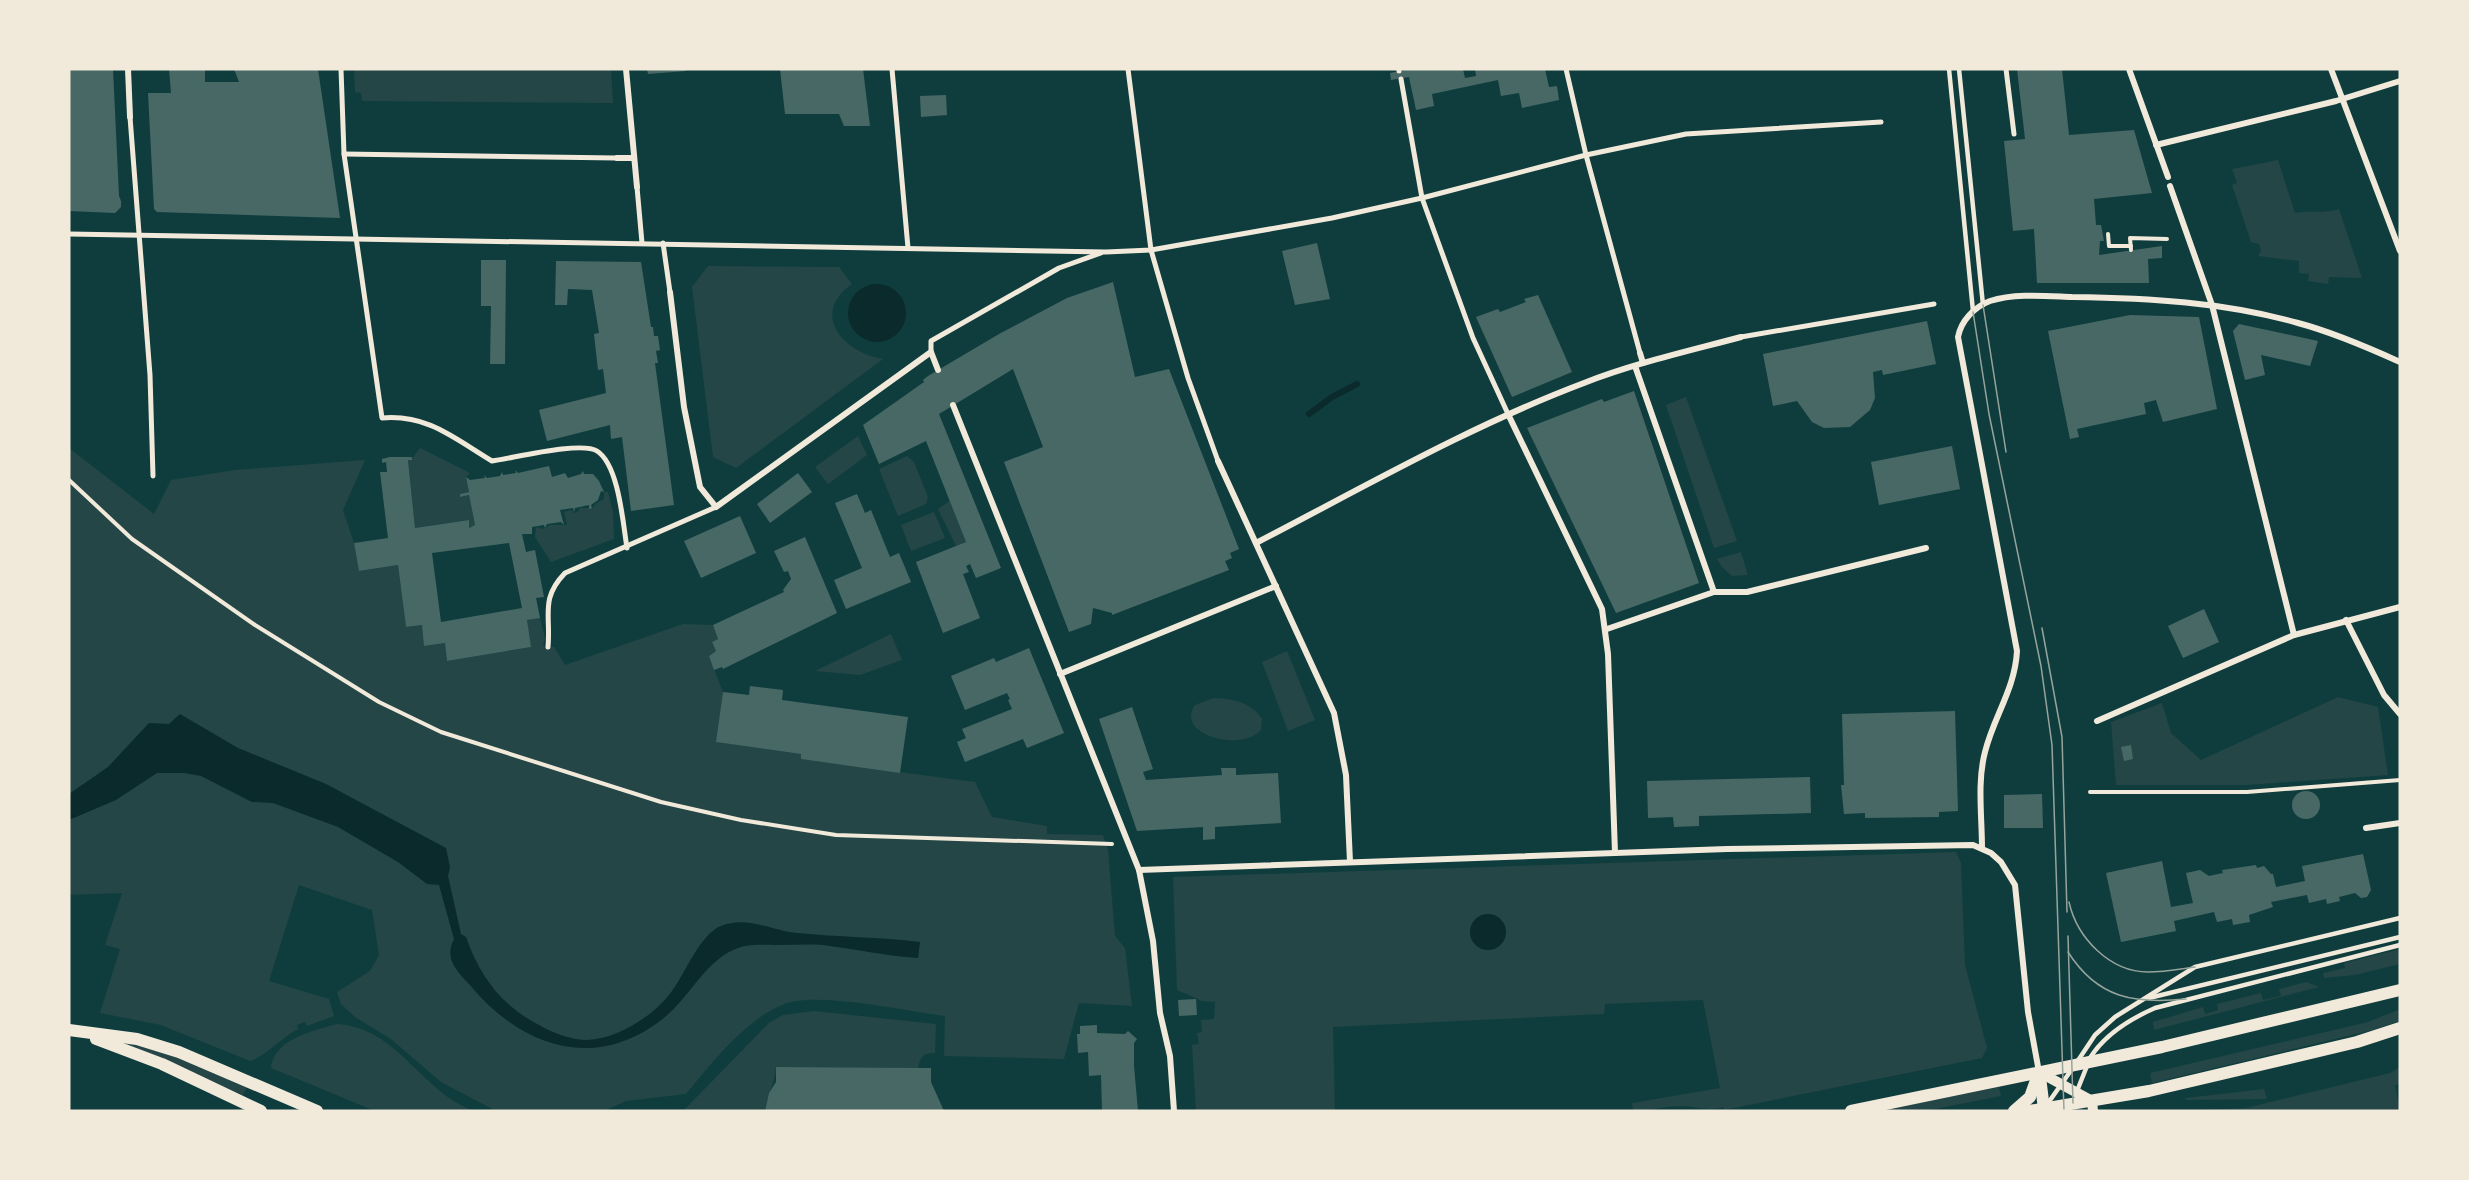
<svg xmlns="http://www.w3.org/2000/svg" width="2469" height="1180" font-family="'Fira Sans',sans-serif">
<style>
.green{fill:#244646}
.water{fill:#0a2a2b}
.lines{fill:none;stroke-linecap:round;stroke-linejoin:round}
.stream{stroke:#0a2a2b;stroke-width:6}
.building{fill:#486865;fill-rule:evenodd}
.path{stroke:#f1e9da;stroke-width:4}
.service{stroke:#f1e9da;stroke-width:4.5}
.pedestrian{stroke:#f1e9da;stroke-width:5}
.minor{stroke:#f1e9da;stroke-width:6}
.tertiary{stroke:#f1e9da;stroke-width:10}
.secondary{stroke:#f1e9da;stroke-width:12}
.tram{stroke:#97a49c;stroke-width:1.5}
</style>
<rect width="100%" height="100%" fill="#0f3d3e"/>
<g class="green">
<path d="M354 69H611L613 103 362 101 361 93 355 92Z"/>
<path d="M2278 160 2295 213C2311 210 2324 214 2339 209L2362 278 2329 277 2328 284 2308 281 2309 274 2299 273V261L2258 256 2261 251 2259 244 2251 242 2232 185 2237 183 2232 169Z"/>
<path d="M708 266 839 267 852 284C809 314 844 353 883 359L736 468 713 457 692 287Z"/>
<path d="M1686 397 1737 541 1714 548 1666 405Z"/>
<path d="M858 436 867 455 828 484 815 467Z"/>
<path d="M69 448 154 514 171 480 235 470 365 460 343 510 354 543 359 571 398 565 406 627 422 625 425 646 445 643 447 661 530 647 527 620 540 618 545 638 543 646 554 647 565 665 683 624 713 625 718 639 712 642 716 651 709 656 723 692 717 742 801 754V759L975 782 992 817 1047 826V834L1103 835 1108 849 1115 936 1125 948 1132 1006 1079 1003 1064 1059 944 1056 945 1016C907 1011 821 992 787 1003 748 1016 711 1064 686 1094L626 1101 604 1111 494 1110 441 1082 391 1039 355 1017 341 1004 337 992 370 971 379 955 372 910 299 885 269 981 329 999 334 1016 307 1026 305 1022 297 1025 298 1029C282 1037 266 1056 250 1061L161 1025 100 1013 120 949 105 945 122 893 69 895Z"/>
<path d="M420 448 470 473 466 477 469 492 460 494 461 497 469 495 475 525 469 528 468 520 415 528 408 460H411Z"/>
<path d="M907 456 914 462 928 497 926 504 898 516 879 469Z"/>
<path d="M604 492H608L613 512 614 539 551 562 535 537 536 527 544 529 549 525H567L564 512 571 510 574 513 579 511V508H593L595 504 604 499Z"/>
<path d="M950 501 966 542 956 546 938 509Z"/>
<path d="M934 512 945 538 911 551 901 525Z"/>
<path d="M1741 552 1748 575 1732 576 1722 567 1717 559Z"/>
<path d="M891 634 902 660 860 675 815 671Z"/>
<path d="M1287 651 1315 720 1288 731 1262 662Z"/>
<path d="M2338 697 2378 707 2388 775 2246 785H2116L2111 722 2162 703 2171 733 2201 760Z"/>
<path d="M1214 698C1233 699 1251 702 1262 719L1261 730C1240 753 1174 734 1195 705Z"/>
<path d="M1956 852 1961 863 1965 965 1987 1048 1982 1058 1724 1110V1107C1704 1112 1699 1106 1681 1106 1665 1106 1649 1111 1633 1111L1632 1103 1720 1088 1703 1000 1605 1004 1604 1014 1333 1027 1335 1111H1196L1192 1045 1199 1044 1197 1033 1202 1032 1201 1020 1214 1019 1215 1002 1202 1001 1177 990 1173 877Z"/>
<path d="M2400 949V964L2355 975 2324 978 2323 973 2345 968 2344 963Z"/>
<path d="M2306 982 2319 987 2154 1030 2153 1022 2203 1007 2205 1014 2218 1010 2217 1004 2261 993 2263 1000 2281 996 2279 989Z"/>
<path d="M2400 1009V1021L2373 1030 2152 1083 2150 1073 2368 1022Z"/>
<path d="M814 1011 936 1024 935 1053C923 1053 921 1056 918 1068L776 1067C775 1083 767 1095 765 1111H683L769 1023 783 1015Z"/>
<path d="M337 1024C399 1028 422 1094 475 1111H375L271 1068C273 1040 314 1030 337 1024Z"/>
<path d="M128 1042 187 1060 247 1087 243 1095 126 1045Z"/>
<path d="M2400 1067V1084L2395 1085 2400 1111H2192L2246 1108 2390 1073Z"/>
<path d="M1999 1087 2001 1096 1925 1111H1881Z"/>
<path d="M2264 1089 2267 1099 2186 1100V1098Z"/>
</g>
<g class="water">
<circle cx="877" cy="313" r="29"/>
<path d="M180 714 238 748 326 784 446 848 450 867 448 876 461 934 466 937C480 977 502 1006 539 1025 553 1033 571 1040 587 1040 618 1039 655 1015 672 991 685 974 700 934 721 926 746 915 773 931 797 933 838 937 879 937 920 942L918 958C886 956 855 949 823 945 808 944 792 945 777 945 766 945 752 944 741 947 707 957 691 996 665 1017 600 1070 529 1051 476 992 462 975 442 962 454 939L439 885 427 884 398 862 338 827 273 803 252 802 201 776 184 773H157L116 800 69 820V794L108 767 149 723 169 724Z"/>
<circle cx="1488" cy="932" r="18"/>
</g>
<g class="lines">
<path class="stream" d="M1309 414 1332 397 1357 384"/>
</g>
<g class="building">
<path d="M69 69H113L119 196 121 201V207L115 213 69 211Z"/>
<path d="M169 69H205V82H239L234 69H318L340 218 157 212 154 209 148 93H171Z"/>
<path d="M647 69H686V71L648 74Z"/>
<path d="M780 69H863L870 126H844L839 114H785Z"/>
<path d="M1410 69H1463L1465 78 1476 76 1475 69H1545L1549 87 1557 86 1559 100 1522 108 1519 93 1501 96 1498 80 1432 94 1434 106 1416 110 1409 77 1391 80 1390 73Z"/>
<path d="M2017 69H2062L2069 135 2134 130 2152 193 2094 199 2096 225H2101L2104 241H2100L2099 255 2162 246V258L2148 259 2149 283H2037L2034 229 2013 231 2004 141 2025 139Z"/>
<path d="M946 95 947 115 921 117 920 96Z"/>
<path d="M1317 243 1330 299 1295 305 1282 251Z"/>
<path d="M481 260H506L505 364H490L491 306H481Z"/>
<path d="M556 261 641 262 651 327H653L654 336H658L660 350 656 351 658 363H655L674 505 631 511 622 437 611 439 610 425 547 441 539 410 606 393 603 369 598 370 594 334 599 333 592 290 568 289 567 305H555Z"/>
<path d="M1113 282 1135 377 1169 369 1239 549 1230 553 1232 558 1225 561 1229 570 1112 615V613L1093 608 1091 624 1069 632 1004 462 1043 447 1013 369 939 414 1001 568 976 578 970 564 966 566 969 572 963 574 980 618 943 633 916 562 966 542 926 441 879 464 863 425 924 382 923 380 928 376 999 334 1067 298Z"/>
<path d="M1538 295 1572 372 1512 397 1476 317 1498 309 1500 312 1526 302 1524 299Z"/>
<path d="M2130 315 2199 317 2217 409 2163 422 2156 400 2144 403 2146 414 2077 429 2079 437 2070 439 2048 331Z"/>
<path d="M1927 321 1936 364 1883 375 1882 370 1873 372 1875 398 1870 410 1850 427 1824 428 1812 422 1797 401 1773 406 1763 354Z"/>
<path d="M2239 324 2318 341 2310 366 2261 355 2265 375 2245 380 2233 331Z"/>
<path d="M1634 391 1699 583 1616 613 1527 428 1602 399 1604 402Z"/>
<path d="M1952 446 1960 489 1879 505 1871 462Z"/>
<path d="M390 457H412V460H408L415 528 469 520V528L475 525 469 495 460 497V494L469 492 466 477 470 480 485 478 484 475 487 478 500 476 502 472 503 475 516 473 515 470 518 473 549 466 552 477 565 473 568 478 581 474 583 471 584 474H593L599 481 604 492 601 491 598 500 591 505 592 508 589 509V505L575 508 574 512 573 508 560 510 564 525 561 522 547 524 545 528 544 525 532 527V534H522L526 552 535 550 544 597 536 598 540 618 527 620 531 647 447 661 445 643 424 646 422 625 406 627 398 565 359 571 354 543 388 538 380 472H387L386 462 382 463V459ZM509 543 522 608 441 622 432 553Z"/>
<path d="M798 473 812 492 770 523 757 504Z"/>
<path d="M857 494 865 513 871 510 890 557 899 553 911 582 846 609 834 580 862 568 835 503Z"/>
<path d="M740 516 756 553 701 578 684 541Z"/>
<path d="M805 537 837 613 723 669 722 667 714 670 709 656 716 651 712 642 718 639 713 625 784 592 783 590 791 579 788 571 784 572 774 551Z"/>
<path d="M2204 609 2219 642 2183 658 2168 626Z"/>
<path d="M1029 648 1064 733 1027 748 1023 739 965 762 957 742 966 738 962 729 1012 709 1008 700 1010 699 1007 693 965 710 951 676 994 658 996 662Z"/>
<path d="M750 686 783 690 782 700 908 717 900 773 801 759V754L716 742 723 692 749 695Z"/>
<path d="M1132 707 1153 769 1143 772 1146 780 1222 775 1221 768H1236V775L1278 773 1281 823 1215 827V839L1203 840V827L1137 831 1099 719Z"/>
<path d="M1955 711 1958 811 1939 812V817L1865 818V813L1844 814 1841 785H1844L1842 714Z"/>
<path d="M2131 745 2133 759 2124 761 2121 747Z"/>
<path d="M1810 777 1811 813 1699 816V826L1674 827 1673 817 1648 818 1647 781Z"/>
<circle cx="2306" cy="805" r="14"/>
<path d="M2042 794 2043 828H2004V795Z"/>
<path d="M2363 854 2371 890 2367 897 2361 898 2355 893 2339 897 2340 901 2327 904 2326 899 2309 903 2307 895 2271 902 2273 907 2249 915 2250 922 2233 925 2232 919 2217 922 2214 912 2174 921 2176 931 2121 942 2106 873 2162 861 2171 907 2193 903 2186 873 2200 870 2209 876 2223 873 2222 870 2256 865 2257 868 2264 866 2271 874H2273L2276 887 2305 881 2302 866Z"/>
<path d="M1196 999 1197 1015 1179 1016 1178 1000Z"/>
<path d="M1097 1025V1033L1125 1034 1128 1031 1137 1039 1134 1043V1066L1138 1111H1102L1101 1075 1089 1076 1088 1052 1078 1053 1077 1034H1080V1026Z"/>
<path d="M776 1067 931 1068V1082L944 1111H765L769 1093 776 1082Z"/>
</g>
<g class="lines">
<g class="path">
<path d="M2108 234 2109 246H2131"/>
<path d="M2131 250 2130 238 2167 239"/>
<path d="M69 480 132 539 255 625 379 702 441 732 661 802 741 820 836 835 1112 844"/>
<path d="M2090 792H2247L2400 780"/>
</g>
<g class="service">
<path d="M1949 69 1973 311"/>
<path d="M1959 69 1983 305"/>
<path d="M2149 998 2400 937"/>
<path d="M2090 1058C2105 1034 2130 1019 2155 1008L2400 945"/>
<path d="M2077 1062 2095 1035 2115 1017 2195 967 2400 918"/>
<path d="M2077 1091 2087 1066"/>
<path d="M2046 1106 2072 1069"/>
</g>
<g class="pedestrian">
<path d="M341 69 344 154 382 418C428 414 455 439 492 461 514 458 581 441 597 451 619 465 623 524 627 548"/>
<path d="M892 69 908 248"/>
<path d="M1128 69 1151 250 1188 378 1218 461"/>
<path d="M1399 69V71"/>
<path d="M1566 69 1586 155 1640 353"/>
<path d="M2006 69 2014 134"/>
<path d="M1401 79 1422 198 1473 338 1508 414"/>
<path d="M130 117 150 375 153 476"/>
<path d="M344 154 617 158"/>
<path d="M637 187 642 243"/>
<path d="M69 234 1106 252 1151 250 1332 218 1422 198 1586 155 1686 134 1881 122"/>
<path d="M663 243 670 292"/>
<path d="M1741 337 1934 304"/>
<path d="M931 352V341L1059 268 1101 253"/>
<path d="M548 647C551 615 540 599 565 573L716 507"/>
</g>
<g class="minor">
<path d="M128 69 130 117"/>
<path d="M626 69 637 187"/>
<path d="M2129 69 2168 177"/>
<path d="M2331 69 2400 251"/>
<path d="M2156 145 2336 101 2400 81"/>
<path d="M617 158H634"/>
<path d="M2170 186 2212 305 2294 635"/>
<path d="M670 292 684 407 700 487 716 507 931 352 938 370"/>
<path d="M1640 353 1643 363"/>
<path d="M1635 366 1714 592"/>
<path d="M953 405 1139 870 1153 941 1160 1013 1170 1056 1174 1111"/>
<path d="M1508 414 1602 609 1608 654 1615 853"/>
<path d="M1218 461 1334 713 1346 775 1350 862"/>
<path d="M1256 543C1364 487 1470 426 1584 383 1635 363 1689 351 1741 337"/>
<path d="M2346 620 2384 695 2400 714"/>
<path d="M1607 629 1714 592H1747L1926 548"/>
<path d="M1060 674 1276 586"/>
<path d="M2097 721 2294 635 2400 607"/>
<path d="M2366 828 2400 823"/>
<path d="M1982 848C1982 817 1977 782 1985 752 1994 716 2015 689 2017 651L1958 337C1961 321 1974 307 1990 301 2015 293 2046 296 2072 297 2148 298 2224 302 2298 323 2332 332 2367 347 2400 362"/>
<path d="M1139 870 1727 849 1973 845 1991 853 2001 862 2015 885 2028 1012 2039 1072"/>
</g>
<path class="tertiary" d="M2039 1072 2092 1101 2093 1111"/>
<g class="secondary">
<path d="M69 1030 137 1039 179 1052 317 1111"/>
<path d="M96 1039 162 1064 261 1111"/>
<path d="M2040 1077 2044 1109"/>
<path d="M1851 1111 2162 1047 2400 990"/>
<path d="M2014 1111 2030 1097 2039 1072"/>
<path d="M2029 1111 2149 1091 2357 1042 2400 1028"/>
</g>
<g class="tram">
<path d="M1983 305 2006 452"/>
<path d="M1973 312 1989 414 2041 666 2052 745 2064 1111"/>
<path d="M2042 628 2062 737 2067 912"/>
<path d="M2069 902C2077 938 2110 972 2148 972 2164 972 2180 969 2195 967"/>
<path d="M2068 936 2073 1103"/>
<path d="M2068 952C2098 999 2135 1004 2186 999"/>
</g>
</g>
<rect width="2469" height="1180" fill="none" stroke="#f1e9da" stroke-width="141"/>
</svg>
